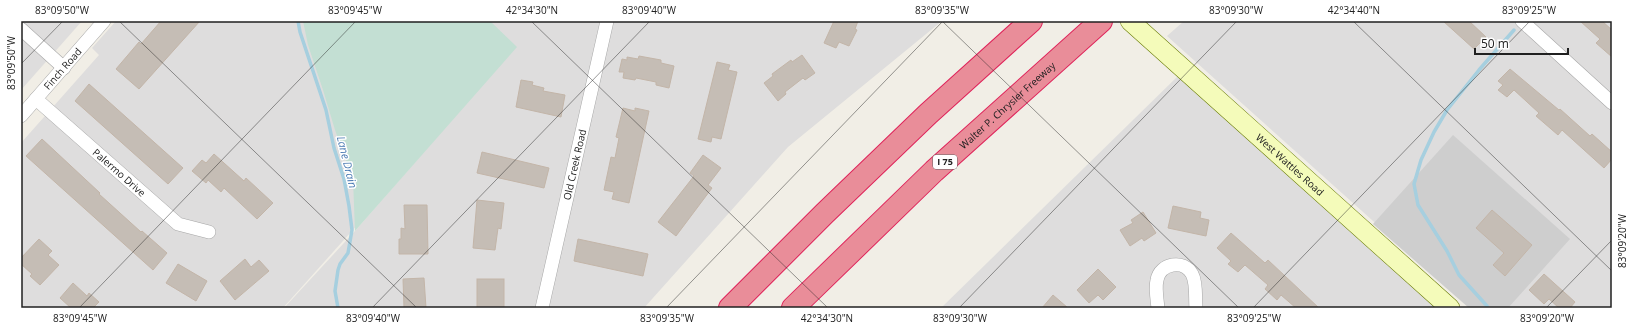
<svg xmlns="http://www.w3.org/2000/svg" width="1633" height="329" font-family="'Open Sans',sans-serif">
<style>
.residential{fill:#dedddd}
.religious{fill:#cecece}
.wetland{fill:#c3dfd3}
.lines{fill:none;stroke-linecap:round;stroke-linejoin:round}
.stream{stroke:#a6cfdf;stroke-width:3.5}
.building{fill:#c5bdb5;stroke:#c3b5a8}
.street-casing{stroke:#a7a7a7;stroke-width:14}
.secondary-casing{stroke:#687b03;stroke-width:20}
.highway-casing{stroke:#df235a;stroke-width:24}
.street{stroke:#fff;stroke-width:13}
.secondary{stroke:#f4fbba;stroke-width:19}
.highway{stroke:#e98d99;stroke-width:22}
.ticks{fill:none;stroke:#202020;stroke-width:1;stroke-opacity:0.45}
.labels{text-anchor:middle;stroke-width:3;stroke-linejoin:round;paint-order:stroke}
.shield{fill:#fff;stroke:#636363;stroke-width:1}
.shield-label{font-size:9px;font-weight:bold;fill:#202020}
.street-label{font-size:10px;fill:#202020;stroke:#fff}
.water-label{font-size:11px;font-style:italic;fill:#4979b2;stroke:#fff}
.neatline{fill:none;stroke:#202020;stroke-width:1.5}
.ticks-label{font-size:10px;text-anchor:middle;fill:#202020}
</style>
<rect width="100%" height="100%" fill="#f1eee6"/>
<g class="residential">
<path d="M21 21H82L21 90Z"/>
<path d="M116 21H539L538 22 539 21H942L788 147 644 308H284L355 231 477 91 283 308H21V143L99 55 92 48Z"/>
<path d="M1184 21H1612V308H1470L1167 36Z"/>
<path d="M1178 76 1437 308H941Z"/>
</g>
<path class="religious" d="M1453 135 1570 239 1508 308H1469L1373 224Z"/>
<path class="wetland" d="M303 21H490L517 47 355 231 353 179 335 130 323 90 308 45Z"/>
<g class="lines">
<g class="stream">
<path d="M298 21 300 32 326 110 334 148 344 179 349 206 352 230 348 253 340 264 338 270 335 291 338 308"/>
<path d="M1487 306 1459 275 1447 251 1418 205 1414 184 1421 160 1434 132 1447 110 1479 70 1514 30"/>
</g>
</g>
<g class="building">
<path d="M161 21H200L139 89 116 69 139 42 141 44Z"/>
<path d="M834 21H858L855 29 857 30 849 46 839 42 836 48 824 43Z"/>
<path d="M1443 21H1469L1486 37 1474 49Z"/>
<path d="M1580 21H1602L1612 30V57L1596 43 1600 39Z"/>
<path d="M802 55 815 73 805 80 803 78 785 92 786 94 778 101 764 83 773 76 772 74 791 60 792 62Z"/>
<path d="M639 56 661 60V63L674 66 669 88 656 85V82L636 78 635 80 623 78 624 72H619L622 59 627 60V57L638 59Z"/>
<path d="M717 62 730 65 728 70 737 72 721 139 712 137 711 142 698 139Z"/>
<path d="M1510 69 1559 110 1560 109 1590 136 1592 134 1612 152V159L1604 168 1562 130 1558 135 1536 116 1539 113 1514 90 1507 97 1498 90 1503 85 1498 81Z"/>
<path d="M521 80 533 82 532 85 544 88 543 91 565 95 561 117 516 107Z"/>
<path d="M89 84 183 168 168 184 75 101Z"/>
<path d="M623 108 635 111V108L649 111 629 203 612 199 614 192 604 190 611 157 615 158 619 138 616 137Z"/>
<path d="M42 139 100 193 99 194 141 232 142 231 167 253 153 270 26 156Z"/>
<path d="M482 152 549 168 544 188 477 173Z"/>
<path d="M214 154 244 181 246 178 273 203 257 219 224 188 221 192 208 180 206 183 192 171 202 160 206 163Z"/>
<path d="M703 155 721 168 708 185 712 188 676 236 658 222 694 176 690 173Z"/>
<path d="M477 200 504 203 501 229 498 228 495 250 473 248Z"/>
<path d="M404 205H427L428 254H399V239H401V228L405 229Z"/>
<path d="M1173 206 1201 212 1200 218 1209 220 1206 236 1168 228Z"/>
<path d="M1492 210 1532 245 1505 276 1493 265 1504 253 1476 228Z"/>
<path d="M1143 212 1156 233 1144 241 1142 238 1130 246 1120 230 1133 223 1131 220Z"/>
<path d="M1231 233 1265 263 1268 260 1319 308H1296L1281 295 1277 300 1265 289 1268 285 1245 265 1238 272 1228 264 1231 261 1217 248Z"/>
<path d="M39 239 52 251 48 255 59 265 40 285 30 276 32 274 21 264V258Z"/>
<path d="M578 239 648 254 643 276 574 261Z"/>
<path d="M245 259 251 267 259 260 269 271 235 300 220 281Z"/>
<path d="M178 264 207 281 196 301 166 283Z"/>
<path d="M1098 269 1116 287 1103 300 1098 295 1089 303 1077 290Z"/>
<path d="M1544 274 1575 302 1570 308H1559L1549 299 1544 304 1529 290Z"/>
<path d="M424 278 426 308H404L403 279Z"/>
<rect x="477" y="279" width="27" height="29"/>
<path d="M73 283 87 296 89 293 99 302 93 308H71L60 298Z"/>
<path d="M1053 295 1068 308H1042Z"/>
</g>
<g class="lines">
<defs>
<g id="street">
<path d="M1522 21 1612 103"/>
<path d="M21 29 64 68"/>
<path id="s1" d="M36 99 178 224 209 232"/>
<path id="s2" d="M21 116 104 21"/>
<path id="s3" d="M542 308 607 21"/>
<path d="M1158 308C1157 299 1155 288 1157 280 1160 263 1184 259 1192 274 1197 283 1195 298 1196 308"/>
</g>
<g id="secondary">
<path id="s4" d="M1130 21 1450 308"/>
</g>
<g id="highway">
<path d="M730 308 825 213 928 114 1031 21"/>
<path id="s5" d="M793 308 934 171 1101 21"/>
</g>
</defs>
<use href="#street" class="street-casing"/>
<use href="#secondary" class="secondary-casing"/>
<use href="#highway" class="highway-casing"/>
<use href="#street" class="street"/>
<use href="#secondary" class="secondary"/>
<use href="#highway" class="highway"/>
</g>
<path class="ticks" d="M119 21 417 308M531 21 828 308M942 21 1239 308M1353 21 1612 271M21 64 63 21M79 308 356 21M372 308 650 21M666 308 943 21M959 308 1237 21M1253 308 1530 21M1546 308 1612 240"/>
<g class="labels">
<rect class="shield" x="933" y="155" width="24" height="14" rx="3"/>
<g class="shield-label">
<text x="945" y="165">I 75</text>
</g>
<g class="street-label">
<text dy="4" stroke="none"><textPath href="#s2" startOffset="63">Finch Road</textPath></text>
<text dy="4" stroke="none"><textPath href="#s5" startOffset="295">Walter P. Chrysler Freeway</textPath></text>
<text dy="4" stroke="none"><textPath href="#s3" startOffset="147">Old Creek Road</textPath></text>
<text dy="4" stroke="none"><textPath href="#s4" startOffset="215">West Wattles Road</textPath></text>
<text dy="4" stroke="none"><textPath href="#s1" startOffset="111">Palermo Drive</textPath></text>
</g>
<g class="water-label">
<text transform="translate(347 162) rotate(76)" y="4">Lane Drain</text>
</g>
</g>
<rect width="1633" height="329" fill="none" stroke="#ffffff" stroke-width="44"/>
<path d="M1475 48v6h93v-6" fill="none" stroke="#202020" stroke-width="2"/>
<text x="1481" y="48" font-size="12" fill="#202020" stroke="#ffffff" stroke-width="3" paint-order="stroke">50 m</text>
<rect x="22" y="22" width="1589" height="285" class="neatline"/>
<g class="ticks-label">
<text x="62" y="14">83°09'50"W</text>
<text x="355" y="14">83°09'45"W</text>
<text x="532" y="14">42°34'30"N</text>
<text x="649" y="14">83°09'40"W</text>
<text x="942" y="14">83°09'35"W</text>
<text x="1236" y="14">83°09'30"W</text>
<text x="1354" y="14">42°34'40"N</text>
<text x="1529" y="14">83°09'25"W</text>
<text transform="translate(11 63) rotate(-90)" y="4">83°09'50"W</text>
<text transform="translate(1622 241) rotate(-90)" y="4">83°09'20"W</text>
<text x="80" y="322">83°09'45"W</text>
<text x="373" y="322">83°09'40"W</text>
<text x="667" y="322">83°09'35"W</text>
<text x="827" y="322">42°34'30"N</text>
<text x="960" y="322">83°09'30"W</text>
<text x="1254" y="322">83°09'25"W</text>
<text x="1547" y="322">83°09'20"W</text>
</g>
</svg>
